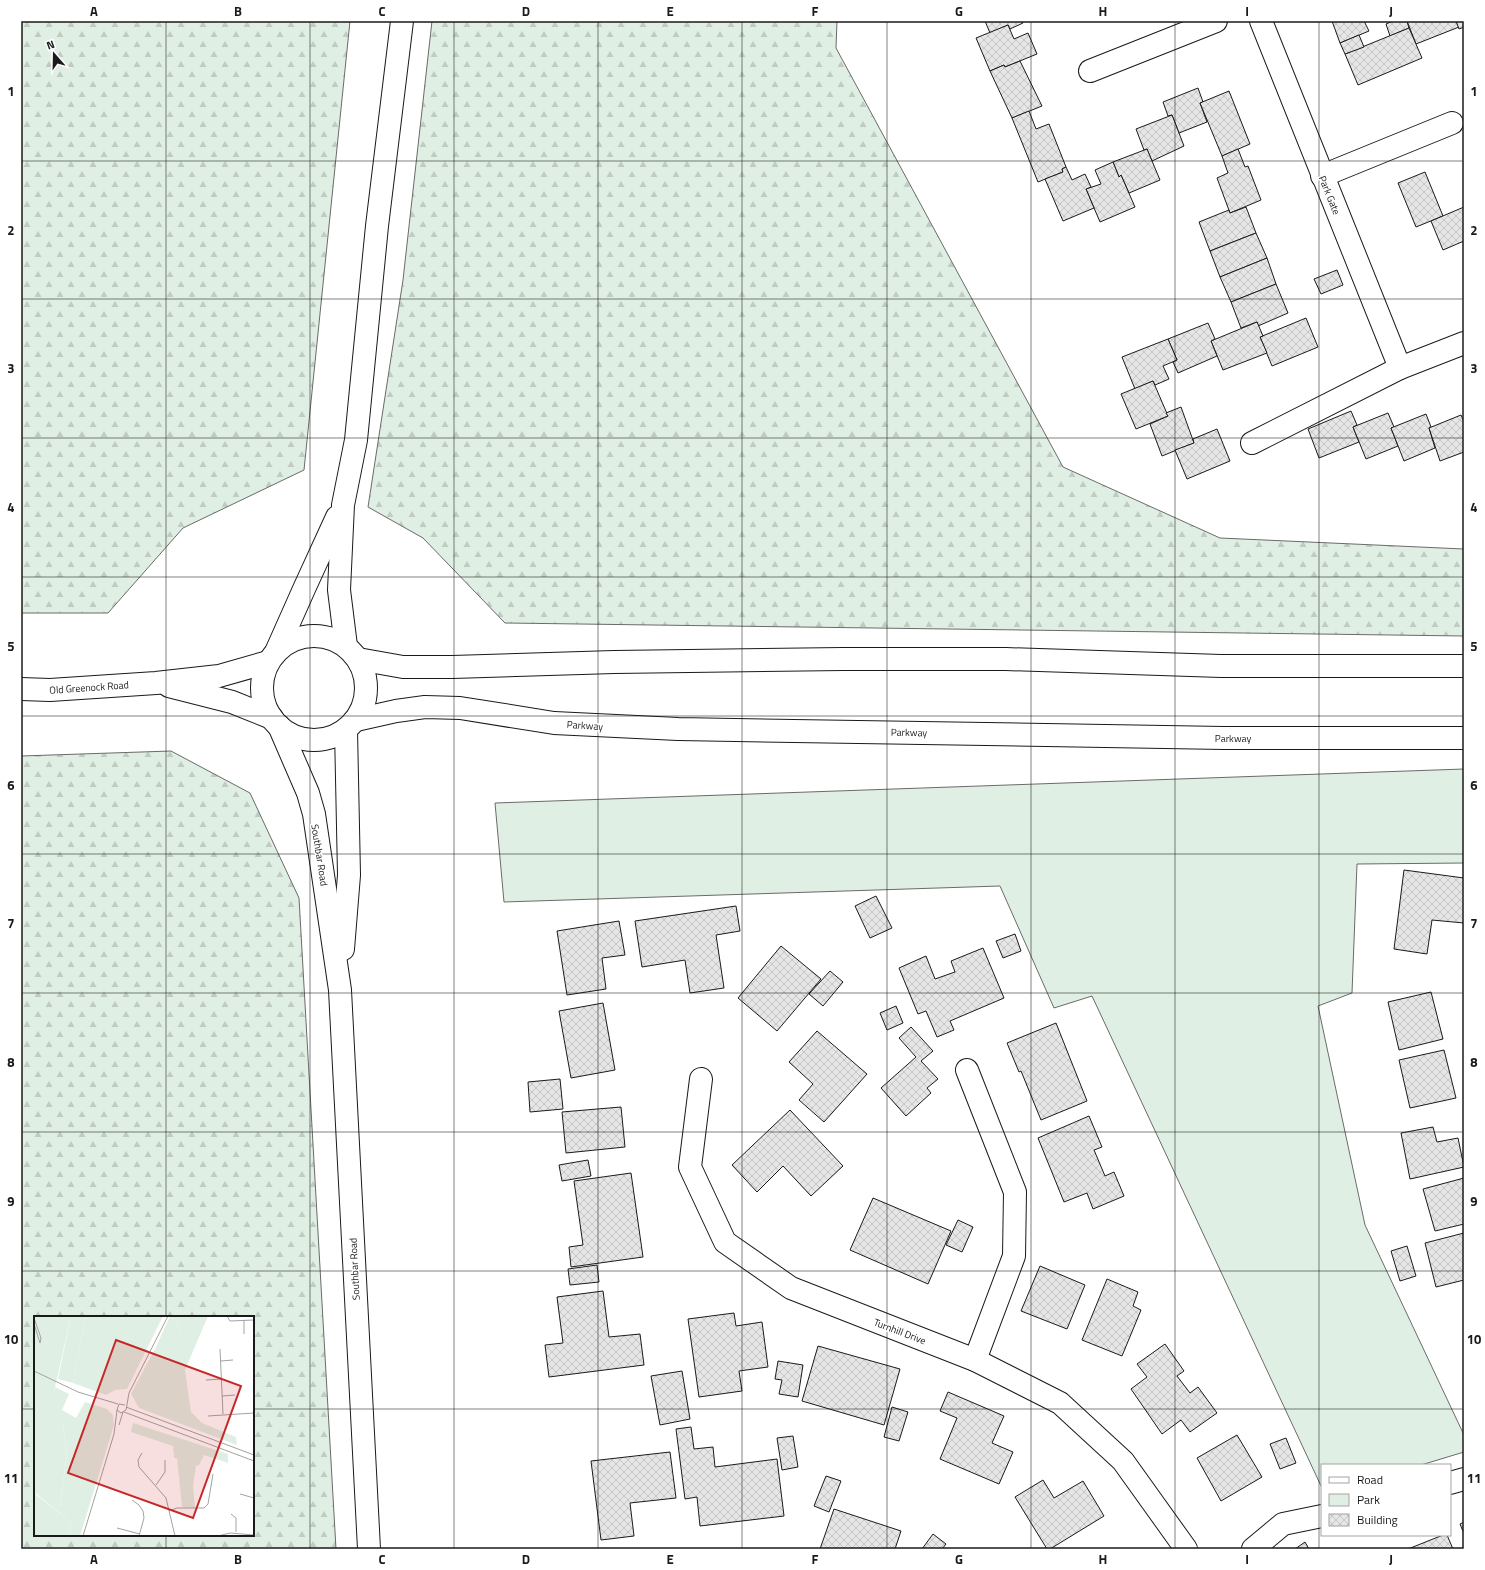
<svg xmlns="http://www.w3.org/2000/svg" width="1485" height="1570" font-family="'Titillium Web',sans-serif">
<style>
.forest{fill:url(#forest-firs);stroke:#6a6a6a;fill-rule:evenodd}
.green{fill:#e0efe3;stroke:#6a6a6a}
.building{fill:url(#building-cross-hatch);stroke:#1a1a1a}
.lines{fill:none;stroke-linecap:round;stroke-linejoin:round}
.minor-casing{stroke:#1a1a1a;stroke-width:24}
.tertiary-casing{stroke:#1a1a1a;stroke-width:24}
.primary-casing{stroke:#1a1a1a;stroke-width:24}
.minor{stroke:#fff;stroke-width:22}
.tertiary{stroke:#fff;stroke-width:22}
.primary{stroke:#fff;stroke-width:22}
.grid{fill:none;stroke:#1a1a1a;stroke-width:1;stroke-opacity:0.55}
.labels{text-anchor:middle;stroke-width:3;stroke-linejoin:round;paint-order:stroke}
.street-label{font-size:10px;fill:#1a1a1a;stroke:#fff}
.inset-road{fill:none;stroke:#a3a3a3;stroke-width:1}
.view{fill:#c62828;fill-opacity:0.15;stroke:#c62828;stroke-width:2}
.inset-edge{fill:none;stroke:#1a1a1a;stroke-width:2}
.neatline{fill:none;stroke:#1a1a1a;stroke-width:1.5}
.grid-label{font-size:13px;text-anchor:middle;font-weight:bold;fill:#1a1a1a}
</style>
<defs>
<pattern id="forest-firs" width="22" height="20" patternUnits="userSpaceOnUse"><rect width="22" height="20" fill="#e0efe3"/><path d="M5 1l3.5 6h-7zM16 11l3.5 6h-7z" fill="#c0ccc2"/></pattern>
<pattern id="building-cross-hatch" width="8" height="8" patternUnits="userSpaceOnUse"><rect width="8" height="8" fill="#e6e6e6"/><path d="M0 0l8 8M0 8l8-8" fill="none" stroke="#c5c5c5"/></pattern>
</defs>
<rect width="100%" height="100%" fill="#fff"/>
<g class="forest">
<path d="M21 21H350L304 470 183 528 108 613H21Z"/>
<path d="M432 21H837L836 48 1063 467 1220 538 1464 549V636L505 623 423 538 368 507 403 280Z"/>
<path d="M171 751 250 793 299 898 336 1549H21V756ZM35 1317H253V1535H35Z"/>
</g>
<path class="green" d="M1464 769V863L1357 864 1352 993 1318 1006 1365 1225 1464 1435V1452L1421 1465H1322V1488L1092 996 1054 1008 1000 886 504 902 495 803Z"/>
<g class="building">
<path d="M985 21H1022L1023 23 1010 29 1008 25 990 33Z"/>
<path d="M1332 21H1364L1369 31 1340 43Z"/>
<path d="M1393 21H1407L1409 28 1390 36 1386 24Z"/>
<path d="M1407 21H1456L1459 27 1416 44Z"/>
<path d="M1456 21H1464V27L1459 29Z"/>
<path d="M1008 25 1014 39 1028 33 1037 54 1005 67 1004 65 990 71 976 38Z"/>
<path d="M1409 28 1422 58 1358 85 1345 54Z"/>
<path d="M1359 35 1364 47 1345 54 1340 43Z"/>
<path d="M1020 61 1042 106 1012 118 990 71 1004 65 1005 67Z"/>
<path d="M1198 88 1203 102 1200 103 1207 122 1179 133 1172 115 1168 116 1163 102Z"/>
<path d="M1229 91 1250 144 1222 156 1200 103Z"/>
<path d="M1029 111 1036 129 1049 124 1066 167 1062 169 1063 172 1038 182 1012 118Z"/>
<path d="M1172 115 1184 146 1152 161 1147 149 1144 150 1136 129Z"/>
<path d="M1147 149 1160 180 1129 193 1121 175 1119 177 1113 162Z"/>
<path d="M1238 149 1245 167 1248 166 1261 200 1230 213 1217 178 1228 173 1222 156Z"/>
<path d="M1113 162 1119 177 1121 175 1135 207 1100 222 1086 189 1101 184 1095 170Z"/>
<path d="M1066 167 1072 180 1085 174 1091 187 1086 189 1094 208 1063 221 1045 179 1063 172 1062 169Z"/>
<path d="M1425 172 1443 216 1416 227 1398 183Z"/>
<path d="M1246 207 1256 233 1210 251 1199 222 1229 210 1230 213Z"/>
<path d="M1464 207V241L1443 250 1431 221Z"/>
<path d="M1256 233 1267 258 1220 277 1210 251Z"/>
<path d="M1267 258 1276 284 1231 302 1220 277Z"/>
<path d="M1337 270 1343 285 1321 294 1314 279Z"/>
<path d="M1276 284 1288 313 1258 326 1257 322 1241 328 1231 302Z"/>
<path d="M1306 318 1318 347 1272 366 1260 337Z"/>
<path d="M1257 322 1263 336 1260 337 1267 353 1223 370 1211 341Z"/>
<path d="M1208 323 1215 339 1211 341 1217 356 1178 373 1173 362 1177 360 1168 339Z"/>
<path d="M1168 339 1177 360 1163 366 1169 379 1155 385 1153 381 1135 389 1122 357Z"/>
<path d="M1153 381 1168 416 1136 429 1121 394Z"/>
<path d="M1181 407 1194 443 1162 456 1150 424 1168 416 1166 413Z"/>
<path d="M1351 411 1357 425 1353 427 1359 442 1319 458 1308 429Z"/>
<path d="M1388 413 1394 427 1391 428 1398 446 1366 459 1353 427Z"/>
<path d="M1426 414 1431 427 1429 428 1435 448 1404 461 1391 428Z"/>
<path d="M1461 415 1464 422V452L1440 461 1429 428Z"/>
<path d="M1217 429 1230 461 1187 479 1175 450 1194 443 1193 439Z"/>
<path d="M1404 870 1464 878V923L1432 920 1427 954 1394 949Z"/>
<path d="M876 896 892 928 870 938 855 906Z"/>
<path d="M736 906 740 931 716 935 724 988 690 993 685 960 642 967 635 921Z"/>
<path d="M619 921 625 955 602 958 606 989 567 995 557 931Z"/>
<path d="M1015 934 1021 951 1003 958 996 941Z"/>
<path d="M781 946 821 979 777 1031 738 998Z"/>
<path d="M983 948 1004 998 950 1021 954 1030 937 1037 926 1011 918 1014 899 968 926 956 935 979 955 972 951 961Z"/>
<path d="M830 971 843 982 823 1006 809 994Z"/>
<path d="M1431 992 1443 1039 1399 1050 1388 1002Z"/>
<path d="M603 1003 615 1070 571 1078 559 1011Z"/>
<path d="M896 1006 903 1023 887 1030 880 1013Z"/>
<path d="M1056 1023 1087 1101 1041 1120 1021 1071 1019 1072 1007 1043Z"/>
<path d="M911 1027 933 1051 921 1061 938 1079 927 1088 931 1093 906 1116 881 1088 916 1057 899 1038Z"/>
<path d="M817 1031 867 1074 824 1122 799 1100 813 1084 789 1062Z"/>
<path d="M1444 1050 1456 1098 1410 1108 1399 1060Z"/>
<path d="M560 1079 563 1109 530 1112 528 1082Z"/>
<path d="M621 1107 625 1147 566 1153 562 1112Z"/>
<path d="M790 1110 843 1166 811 1196 783 1166 757 1192 732 1165Z"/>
<path d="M1089 1116 1102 1147 1094 1150 1105 1176 1114 1172 1124 1196 1093 1209 1087 1193 1064 1202 1038 1138Z"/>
<path d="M1433 1127 1437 1142 1458 1138 1464 1167 1410 1179 1401 1133Z"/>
<path d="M588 1160 591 1176 562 1181 559 1165Z"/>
<path d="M631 1173 643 1257 571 1267 569 1247 583 1245 574 1181Z"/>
<path d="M1464 1178V1224L1435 1231 1423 1189Z"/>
<path d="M873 1198 951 1231 928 1284 850 1250Z"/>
<path d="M958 1220 973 1227 962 1252 946 1245Z"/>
<path d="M1464 1233V1280L1436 1287 1425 1243Z"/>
<path d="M1407 1246 1416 1276 1400 1281 1391 1251Z"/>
<path d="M597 1265 599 1282 570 1285 568 1269Z"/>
<path d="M1040 1266 1085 1285 1067 1329 1021 1311Z"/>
<path d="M1107 1279 1138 1292 1133 1306 1141 1310 1122 1356 1082 1340Z"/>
<path d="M603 1291 609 1337 640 1334 644 1365 549 1377 545 1345 563 1343 557 1297Z"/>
<path d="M734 1313 736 1326 762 1322 768 1367 739 1371 742 1391 699 1397 688 1319Z"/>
<path d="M1165 1344 1184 1371 1177 1376 1190 1393 1198 1387 1217 1413 1190 1432 1181 1420 1162 1434 1131 1389 1147 1377 1137 1364Z"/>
<path d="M818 1346 900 1369 884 1425 802 1401Z"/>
<path d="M778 1361 803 1365 798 1397 779 1394 782 1380 775 1379Z"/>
<path d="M682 1371 690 1419 660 1425 651 1376Z"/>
<path d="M948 1392 1004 1416 992 1443 1013 1452 999 1484 940 1459 957 1418 940 1411Z"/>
<path d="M892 1407 908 1412 899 1441 884 1437Z"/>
<path d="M691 1427 694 1449 713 1447 715 1467 777 1459 784 1516 700 1526 697 1497 685 1499 676 1429Z"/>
<path d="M1237 1435 1262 1477 1221 1501 1197 1458Z"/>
<path d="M793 1436 798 1467 782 1470 777 1438Z"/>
<path d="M1286 1438 1296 1463 1280 1469 1270 1444Z"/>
<path d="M670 1452 676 1498 630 1503 634 1536 601 1540 591 1461Z"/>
<path d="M826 1476 841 1481 829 1512 814 1506Z"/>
<path d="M1043 1480 1054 1498 1083 1481 1104 1516 1050 1549H1047L1015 1497Z"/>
<path d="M834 1509 901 1531 895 1549H820Z"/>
<path d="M1464 1522V1534L1460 1524Z"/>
<path d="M933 1534 946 1544 942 1549H922Z"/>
<path d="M1443 1535H1447L1453 1549H1408Z"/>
<path d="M1305 1542 1309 1549H1295Z"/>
</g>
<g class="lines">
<defs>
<g id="minor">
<path d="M1261 21 1400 368"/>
<path d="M1090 71 1216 21"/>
<path d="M1322 176 1452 123"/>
<path d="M1252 443 1400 368 1464 343"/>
<path d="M967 1070 1015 1192 1014 1256 975 1360"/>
<path d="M701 1079 690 1167 725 1242 791 1288 975 1360 1060 1403 1123 1461 1186 1549"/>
<path d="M1450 1483 1464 1479"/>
<path d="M1253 1549 1283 1524 1322 1516"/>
</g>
<g id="tertiary">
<path d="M358 659 403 667H452L614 662 843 659H1006L1221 666H1464"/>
<path d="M169 686 232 702 272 718"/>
<path d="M21 689 50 690 156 683 219 676 268 662"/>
<path d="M356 720 396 711 425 707 460 708 554 723 678 729 1224 738H1464"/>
</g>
<g id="primary">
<circle cx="314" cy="688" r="52"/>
<path d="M346 646 339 590 343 505 356 440 377 226 402 21"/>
<path d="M276 652 304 589 337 517"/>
<path d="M279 726 308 793 314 814 340 990 369 1549"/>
<path d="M343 949 349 875 346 730"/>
</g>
</defs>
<use href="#minor" class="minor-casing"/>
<use href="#tertiary" class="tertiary-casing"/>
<use href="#primary" class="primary-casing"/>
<use href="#minor" class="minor"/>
<use href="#tertiary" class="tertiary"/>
<use href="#primary" class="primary"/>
</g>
<path class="grid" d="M166 21V1317M310 21V1549M454 21V1549M598 21V1549M742 21V1549M887 21V1549M1031 21V1549M1175 21V1549M1319 21V1549M21 161H1464M21 299H1464M21 438H1464M21 577H1464M21 716H1464M21 854H1464M21 993H1464M21 1132H1464M21 1271H1464M21 1409H35M253 1409H1464M166 1535V1549"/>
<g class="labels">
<g class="street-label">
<text transform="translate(1330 195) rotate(68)" y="4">Park Gate</text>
<text transform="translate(89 687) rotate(-4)" y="4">Old Greenock Road</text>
<text transform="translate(585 725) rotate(4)" y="4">Parkway</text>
<text transform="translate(909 732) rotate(1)" y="4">Parkway</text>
<text x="1233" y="742">Parkway</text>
<text transform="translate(320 855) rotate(81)" y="4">Southbar Road</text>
<text transform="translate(354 1269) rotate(-93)" y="4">Southbar Road</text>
<text transform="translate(900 1331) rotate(21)" y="4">Turnhill Drive</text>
</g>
</g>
<g transform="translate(34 1316)">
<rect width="220" height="220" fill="#fff"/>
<path d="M37 0H52L39 67 24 63ZM136 0H142L146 14 134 42 122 31ZM21 71 35 78 28 94 42 102 29 110 33 136 26 191 0 176V122L10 115ZM0 177 36 205 37 220H0Z" fill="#e0efe3"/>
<path d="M0 0H37L13 107 10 115 0 122ZM52 0H129L93 73 81 74 72 79 39 67ZM142 0H174L151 54 157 96 168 107 202 121 203 129 105 92 97 78 122 31 134 41 146 14ZM51 86 73 93 79 99 80 109 46 220H37L36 205 0 176 1 174 26 191 33 136 29 110 42 102Z" fill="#e0efe3"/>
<path d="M99 107 194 138V147L170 139 165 149 162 150 159 169 161 192 148 191 143 142H140L139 130 97 116Z" fill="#e0efe3"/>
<path class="inset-road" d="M193 0 196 5 220 4M0 2 7 22 6 27 0 8M210 4V18M186 33 189 98M187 45 199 44M0 55 44 76 84 88M172 64 188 63M188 80 201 79M91 89 85 88 83 94 87 97 92 94 95 77 134 0M92 91 220 139M90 96 220 145M174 100 220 97M85 109 89 96M108 137 104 144 105 151 132 182 141 220M122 169 131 156V144M206 178 220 182M98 184 105 189 109 195 110 202 105 220M135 195 143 192H170L174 188 179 158M197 198 202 202V216M83 212 106 218M49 220 80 118 83 94M184 220 196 217 220 219"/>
<path class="view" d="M82 24 207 70 159 202 34 157Z"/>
<rect width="220" height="220" class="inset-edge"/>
</g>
<rect width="1485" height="1570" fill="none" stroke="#ffffff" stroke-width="44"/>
<rect x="1321" y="1464" width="130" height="72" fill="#ffffff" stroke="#a3a3a3"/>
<rect x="1329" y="1477" width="20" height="6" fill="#ffffff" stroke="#a3a3a3"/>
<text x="1357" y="1484" font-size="12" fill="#1a1a1a">Road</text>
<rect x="1329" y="1494" width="20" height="12" fill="#e0efe3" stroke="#a3a3a3"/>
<text x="1357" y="1504" font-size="12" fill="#1a1a1a">Park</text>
<rect x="1329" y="1514" width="20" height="12" fill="url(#building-cross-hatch)" stroke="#a3a3a3"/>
<text x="1357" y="1524" font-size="12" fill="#1a1a1a">Building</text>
<g transform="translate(54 54) rotate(340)" stroke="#ffffff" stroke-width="3" paint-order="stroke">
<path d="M0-3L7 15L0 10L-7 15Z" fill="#1a1a1a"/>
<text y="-6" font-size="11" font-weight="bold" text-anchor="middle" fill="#1a1a1a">N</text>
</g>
<rect x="22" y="22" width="1441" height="1526" class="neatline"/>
<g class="grid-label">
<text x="94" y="16">A</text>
<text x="238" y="16">B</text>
<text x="382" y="16">C</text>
<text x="526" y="16">D</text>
<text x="670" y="16">E</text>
<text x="815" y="16">F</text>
<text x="959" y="16">G</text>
<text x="1103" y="16">H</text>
<text x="1247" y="16">I</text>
<text x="1391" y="16">J</text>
<text x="11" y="96">1</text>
<text x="1474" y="96">1</text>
<text x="11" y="235">2</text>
<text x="1474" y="235">2</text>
<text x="11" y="373">3</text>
<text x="1474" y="373">3</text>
<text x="11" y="512">4</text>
<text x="1474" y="512">4</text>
<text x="11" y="651">5</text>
<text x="1474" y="651">5</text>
<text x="11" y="790">6</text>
<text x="1474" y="790">6</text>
<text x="11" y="928">7</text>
<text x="1474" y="928">7</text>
<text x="11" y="1067">8</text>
<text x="1474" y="1067">8</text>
<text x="11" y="1206">9</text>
<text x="1474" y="1206">9</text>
<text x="11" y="1344">10</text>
<text x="1474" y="1344">10</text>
<text x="11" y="1483">11</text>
<text x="1474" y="1483">11</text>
<text x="94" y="1564">A</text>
<text x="238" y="1564">B</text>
<text x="382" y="1564">C</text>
<text x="526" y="1564">D</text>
<text x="670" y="1564">E</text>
<text x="815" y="1564">F</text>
<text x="959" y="1564">G</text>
<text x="1103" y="1564">H</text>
<text x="1247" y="1564">I</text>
<text x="1391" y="1564">J</text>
</g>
</svg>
